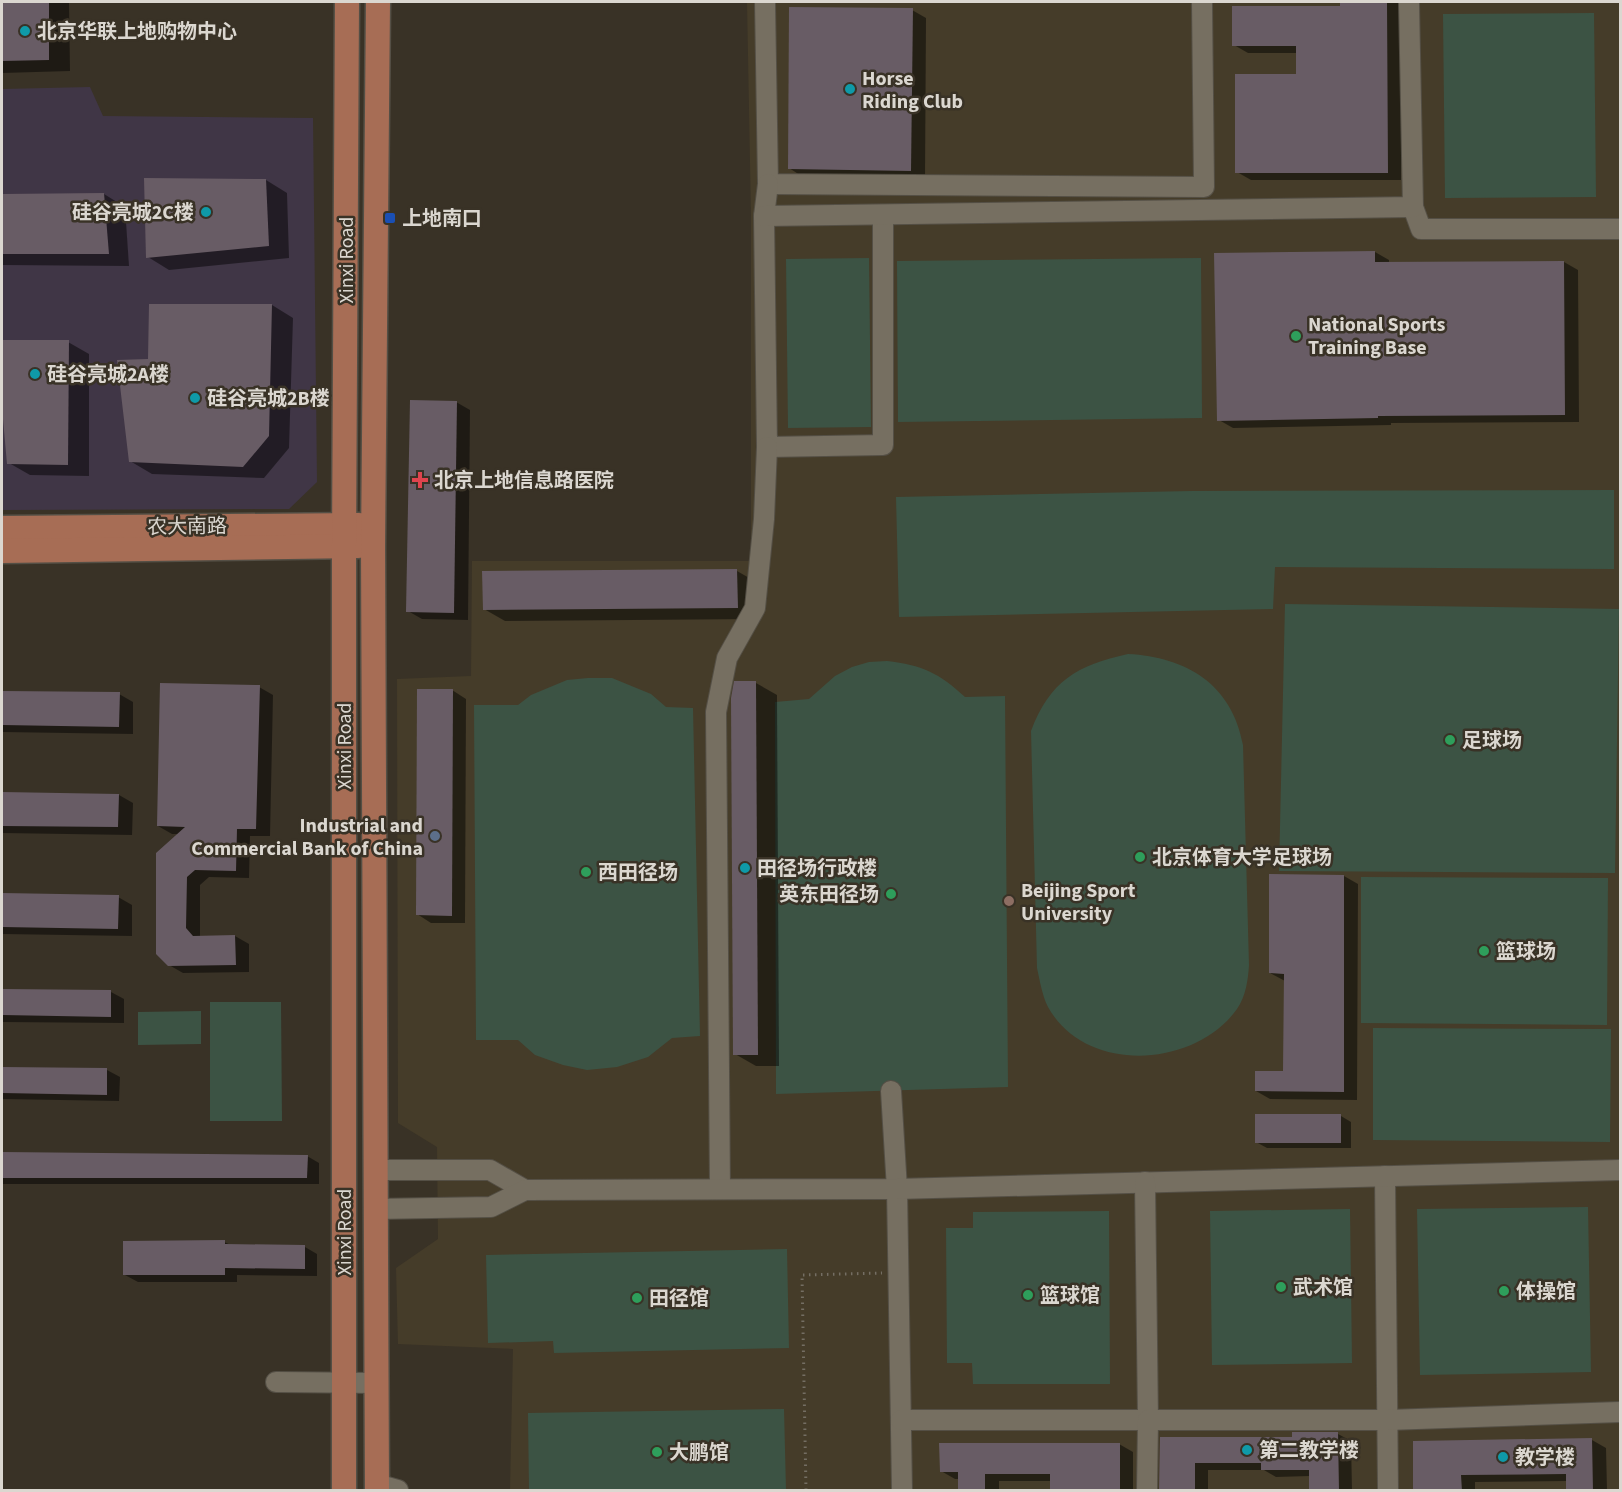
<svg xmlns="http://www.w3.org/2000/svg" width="1622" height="1492" font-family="'Source Sans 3','Noto Sans SC',sans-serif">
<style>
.commercial{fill:#403646}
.built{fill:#453c29}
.green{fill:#3c5344}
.shadow{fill:#0007}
.building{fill:#685c65}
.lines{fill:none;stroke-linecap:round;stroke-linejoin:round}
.minor-casing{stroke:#544f45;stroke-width:22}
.major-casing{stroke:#544f45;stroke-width:27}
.path{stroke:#746e63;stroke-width:3;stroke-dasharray:1.5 4.5;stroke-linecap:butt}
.minor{stroke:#766f61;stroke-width:20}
.major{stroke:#a76d55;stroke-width:24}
.culture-dot{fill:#0f9aa8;stroke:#393226;stroke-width:2}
.transit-dot{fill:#1a4fb4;stroke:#393226;stroke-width:2}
.leisure-dot{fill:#2e9e5b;stroke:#393226;stroke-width:2}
.health-dot{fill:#e0444e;stroke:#393226;stroke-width:2}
.service-dot{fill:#5c6f8a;stroke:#393226;stroke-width:2}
.education-dot{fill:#8d6e63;stroke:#393226;stroke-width:2}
.labels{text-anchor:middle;stroke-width:5;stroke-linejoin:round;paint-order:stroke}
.poi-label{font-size:20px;font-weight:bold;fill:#dbd7d0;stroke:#393226;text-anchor:start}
.street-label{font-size:20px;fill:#dbd7d0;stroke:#393226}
</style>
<rect width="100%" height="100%" fill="#393226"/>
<path class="commercial" d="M90 87 103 116 313 118 317 482 289 509 2 510V89Z"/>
<path class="built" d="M747 2H1620V1490H510L513 1349 398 1344 396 1268 438 1239 437 1147 398 1123 397 679 471 676 472 561H751V216Z"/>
<g class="green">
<path d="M1594 13 1596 197 1445 198 1443 14Z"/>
<path d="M869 258 871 427 788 428 786 259Z"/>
<path d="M1201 258 1202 418 898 422 897 261Z"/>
<path d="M1614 490V569L1275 567 1273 609 899 617 896 497 1192 491Z"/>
<path d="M1285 604 1619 609 1615 873 1279 871Z"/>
<path d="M1128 654C1186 657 1232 684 1243 745L1249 965C1248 980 1246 996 1237 1009 1195 1068 1086 1075 1048 1007 1042 995 1040 981 1037 968L1031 731C1050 681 1077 665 1128 654Z"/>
<path d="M887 661C922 665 939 673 965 697L1005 696 1008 1087 776 1094 775 702 809 699 835 676 852 667 869 662Z"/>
<path d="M588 678H612L651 694 666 707 693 708 700 1036 672 1038 648 1057 617 1067 587 1070 563 1065 535 1055 518 1040H476L474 705H518L531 695 567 680Z"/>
<path d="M1361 877 1608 878 1607 1025 1361 1023Z"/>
<path d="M210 1002H281L282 1121H210Z"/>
<path d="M201 1011V1044L138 1045V1012Z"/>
<path d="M1373 1028 1611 1029 1610 1142 1373 1140Z"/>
<path d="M1588 1207 1591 1372 1420 1375 1417 1209Z"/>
<path d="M1350 1209 1352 1363 1212 1365 1210 1211Z"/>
<path d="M1109 1211 1110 1384H973L972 1363H947L946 1228H973V1212Z"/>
<path d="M787 1249 789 1348 554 1353 553 1341 488 1343 486 1255Z"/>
<path d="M784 1409 786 1490H529L528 1413Z"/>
</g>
<g class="shadow">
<path d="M2 2H69L70 71 2 73Z"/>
<path d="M1341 2H1401V180H1251L1237 172 1298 76V53H1248L1234 45 1341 8Z"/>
<path d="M912 10 926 18 925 178 803 177 789 168Z"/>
<path d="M266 180 287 193 289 258 169 270 148 257Z"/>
<path d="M104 194 125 207 129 266 2 265V195Z"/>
<path d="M1375 252 1389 260V263L1564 262 1578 270 1579 422 1391 423V425L1233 428 1219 420Z"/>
<path d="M150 305H272L293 318 289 448 264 478 152 474 130 461 149 360Z"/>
<path d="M2 342H68L89 354V476L30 475 9 463 2 394Z"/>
<path d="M456 402 470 410 468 620 422 619 408 611Z"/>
<path d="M737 571 758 583V619L505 621 484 609Z"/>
<path d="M736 683H756L777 695 779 1066H756L735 1054Z"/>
<path d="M259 687 273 695 270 836H250L249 878 209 877 200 885V937L235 936 249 944V972L183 973 169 965 180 834H172L158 826Z"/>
<path d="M452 690 466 699 465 923H431L417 914Z"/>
<path d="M2 692 119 694 133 702V734L2 732Z"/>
<path d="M2 794 119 795 133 803 132 835 2 833Z"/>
<path d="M1344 876 1358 884 1357 1100 1270 1099 1256 1091 1284 1073 1285 981 1270 973Z"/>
<path d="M2 895 118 897 132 905V936L2 934Z"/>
<path d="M2 990 111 992 124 999V1023L2 1022Z"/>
<path d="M2 1068 107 1070 120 1077 119 1101 2 1099Z"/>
<path d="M1341 1116 1351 1122V1148H1267L1256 1142Z"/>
<path d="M2 1154 307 1156 319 1163V1184H2Z"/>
<path d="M224 1242 231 1245 305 1247 317 1254V1276L237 1275V1282H138L125 1275Z"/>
<path d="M1338 1434 1351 1441 1352 1490H1310V1476L1276 1477 1264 1470H1208V1490H1160L1161 1439H1293Z"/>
<path d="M1592 1440 1606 1448 1607 1490H1567V1481L1475 1482V1490H1415L1414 1442Z"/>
<path d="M1119 1444 1133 1452V1490H1052V1481H999V1490H964L959 1488V1479H955L941 1471Z"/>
</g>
<g class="building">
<path d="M2 2H49V60L2 61Z"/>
<path d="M1340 2H1387L1388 173H1235V74H1296V46H1232V6H1340Z"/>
<path d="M789 7 913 8 911 171 788 169Z"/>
<path d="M144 178 266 179 269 246 146 258Z"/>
<path d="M104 193 109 254H2V194Z"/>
<path d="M1375 251V262L1564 261 1565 415 1378 416V418L1217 421 1214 253Z"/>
<path d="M149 304H272L269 436 243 467 129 462 117 360 148 359Z"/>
<path d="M2 340H69L68 465 7 464 2 408Z"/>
<path d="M410 400 457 401 454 613 406 612Z"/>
<path d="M737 569 738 608 483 610 482 571Z"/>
<path d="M734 681H756L758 1055H733L731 698Z"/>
<path d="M160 683 260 685 256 829H237L236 871 195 870 187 877 186 928 193 936 235 935 236 965 168 966 156 954V853L185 827 157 826Z"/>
<path d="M417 689H453L452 916 416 915Z"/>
<path d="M2 691 120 692 119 727 2 725Z"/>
<path d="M2 792 119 794 118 827 2 826Z"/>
<path d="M1269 874 1344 875V1092L1255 1091V1071H1283L1284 974 1269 973Z"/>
<path d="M2 893 119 895 118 929 2 927Z"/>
<path d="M2 989 111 990V1017L2 1015Z"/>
<path d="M2 1067 107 1068V1095L2 1093Z"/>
<rect x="1255" y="1114" width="86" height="29"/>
<path d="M2 1152 308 1155 307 1178H2Z"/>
<path d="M225 1240V1244L305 1245V1269L225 1268V1275H123V1241Z"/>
<path d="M1292 1432H1338L1339 1491H1309V1470H1261V1463H1195V1491H1159L1160 1437H1292Z"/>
<path d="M1592 1438 1593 1491H1566V1474L1461 1475 1462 1491H1413V1441Z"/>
<path d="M939 1443H1120V1491H1050V1474H985V1489H958V1472H940Z"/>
</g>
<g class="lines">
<defs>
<g id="minor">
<path d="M765 2 768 184 1204 187 1202 2"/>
<path d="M768 184 764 216 767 447 883 445V215"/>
<path d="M1413 207 1421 229H1620"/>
<path d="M764 216 1413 207 1409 2"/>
<path d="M891 1091 897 1189 902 1490"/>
<path d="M375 1170H490L525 1190"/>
<path d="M1385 1176 1388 1490"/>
<path d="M720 1189 716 712 727 658 755 608 764 519 767 447"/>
<path d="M375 1209 491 1207 525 1190 897 1189 1620 1170"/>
<path d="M276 1382 376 1383"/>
<path d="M901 1420H1148L1145 1182"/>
<path d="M377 1484 398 1490"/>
<path d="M1147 1490 1148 1420H1388L1620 1412"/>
</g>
<g id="major">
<path d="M2 528 359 525"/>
<path d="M2 551 358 546"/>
<path d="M344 1490V546L347 2"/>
<path d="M377 1490 373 547 378 2"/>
</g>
</defs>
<use href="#minor" class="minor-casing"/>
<use href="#major" class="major-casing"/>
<path class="path" d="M806 1490 802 1275 882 1273"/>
<use href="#minor" class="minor"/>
<use href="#major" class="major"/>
</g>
<g class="culture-dot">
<circle cx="25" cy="31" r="6"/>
<circle cx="850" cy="89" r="6"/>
<circle cx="206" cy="212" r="6"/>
<circle cx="35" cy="374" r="6"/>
<circle cx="195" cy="398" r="6"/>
<circle cx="745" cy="868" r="6"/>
<circle cx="1247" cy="1450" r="6"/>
<circle cx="1503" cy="1457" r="6"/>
</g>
<rect class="transit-dot" x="384" y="212" width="12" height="12" rx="3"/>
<g class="leisure-dot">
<circle cx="1296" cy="336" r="6"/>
<circle cx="1450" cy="740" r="6"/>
<circle cx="1140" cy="857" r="6"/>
<circle cx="586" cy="872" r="6"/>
<circle cx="891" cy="894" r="6"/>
<circle cx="1484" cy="951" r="6"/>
<circle cx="1281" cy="1287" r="6"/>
<circle cx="1504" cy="1291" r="6"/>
<circle cx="1028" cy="1295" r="6"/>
<circle cx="637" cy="1298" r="6"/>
<circle cx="657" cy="1452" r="6"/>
</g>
<path class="health-dot" d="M417 471h6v6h6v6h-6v6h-6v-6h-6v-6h6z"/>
<circle class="service-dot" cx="435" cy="836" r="6"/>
<circle class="education-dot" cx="1009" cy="901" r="6"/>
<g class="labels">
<g class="poi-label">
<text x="37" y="38">北京华联上地购物中心</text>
<text x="862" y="85">Horse<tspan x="862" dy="23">Riding Club</tspan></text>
<text x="194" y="219" text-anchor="end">硅谷亮城2C楼</text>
<text x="402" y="225">上地南口</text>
<text x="1308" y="331">National Sports<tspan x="1308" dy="23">Training Base</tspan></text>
<text x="47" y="381">硅谷亮城2A楼</text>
<text x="207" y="405">硅谷亮城2B楼</text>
<text x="434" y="487">北京上地信息路医院</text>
<text x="1462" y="747">足球场</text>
<text x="423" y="832" text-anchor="end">Industrial and<tspan x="423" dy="23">Commercial Bank of China</tspan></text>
<text x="1152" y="864">北京体育大学足球场</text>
<text x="757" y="875">田径场行政楼</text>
<text x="598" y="879">西田径场</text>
<text x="1021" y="897">Beijing Sport<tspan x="1021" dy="23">University</tspan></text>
<text x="879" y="901" text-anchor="end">英东田径场</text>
<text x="1496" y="958">篮球场</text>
<text x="1293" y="1294">武术馆</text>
<text x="1516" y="1298">体操馆</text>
<text x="1040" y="1302">篮球馆</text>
<text x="649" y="1305">田径馆</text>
<text x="1259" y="1457">第二教学楼</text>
<text x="669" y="1459">大鹏馆</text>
<text x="1515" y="1464">教学楼</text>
</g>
<g class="street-label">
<text transform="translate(346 260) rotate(-90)" y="7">Xinxi Road</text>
<text transform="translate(187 526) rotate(-1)" y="7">农大南路</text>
<text transform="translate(344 746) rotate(-90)" y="7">Xinxi Road</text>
<text transform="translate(344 1232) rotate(-90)" y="7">Xinxi Road</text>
</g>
</g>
<rect width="1622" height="1492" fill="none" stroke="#dbd7d0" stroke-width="6"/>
</svg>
